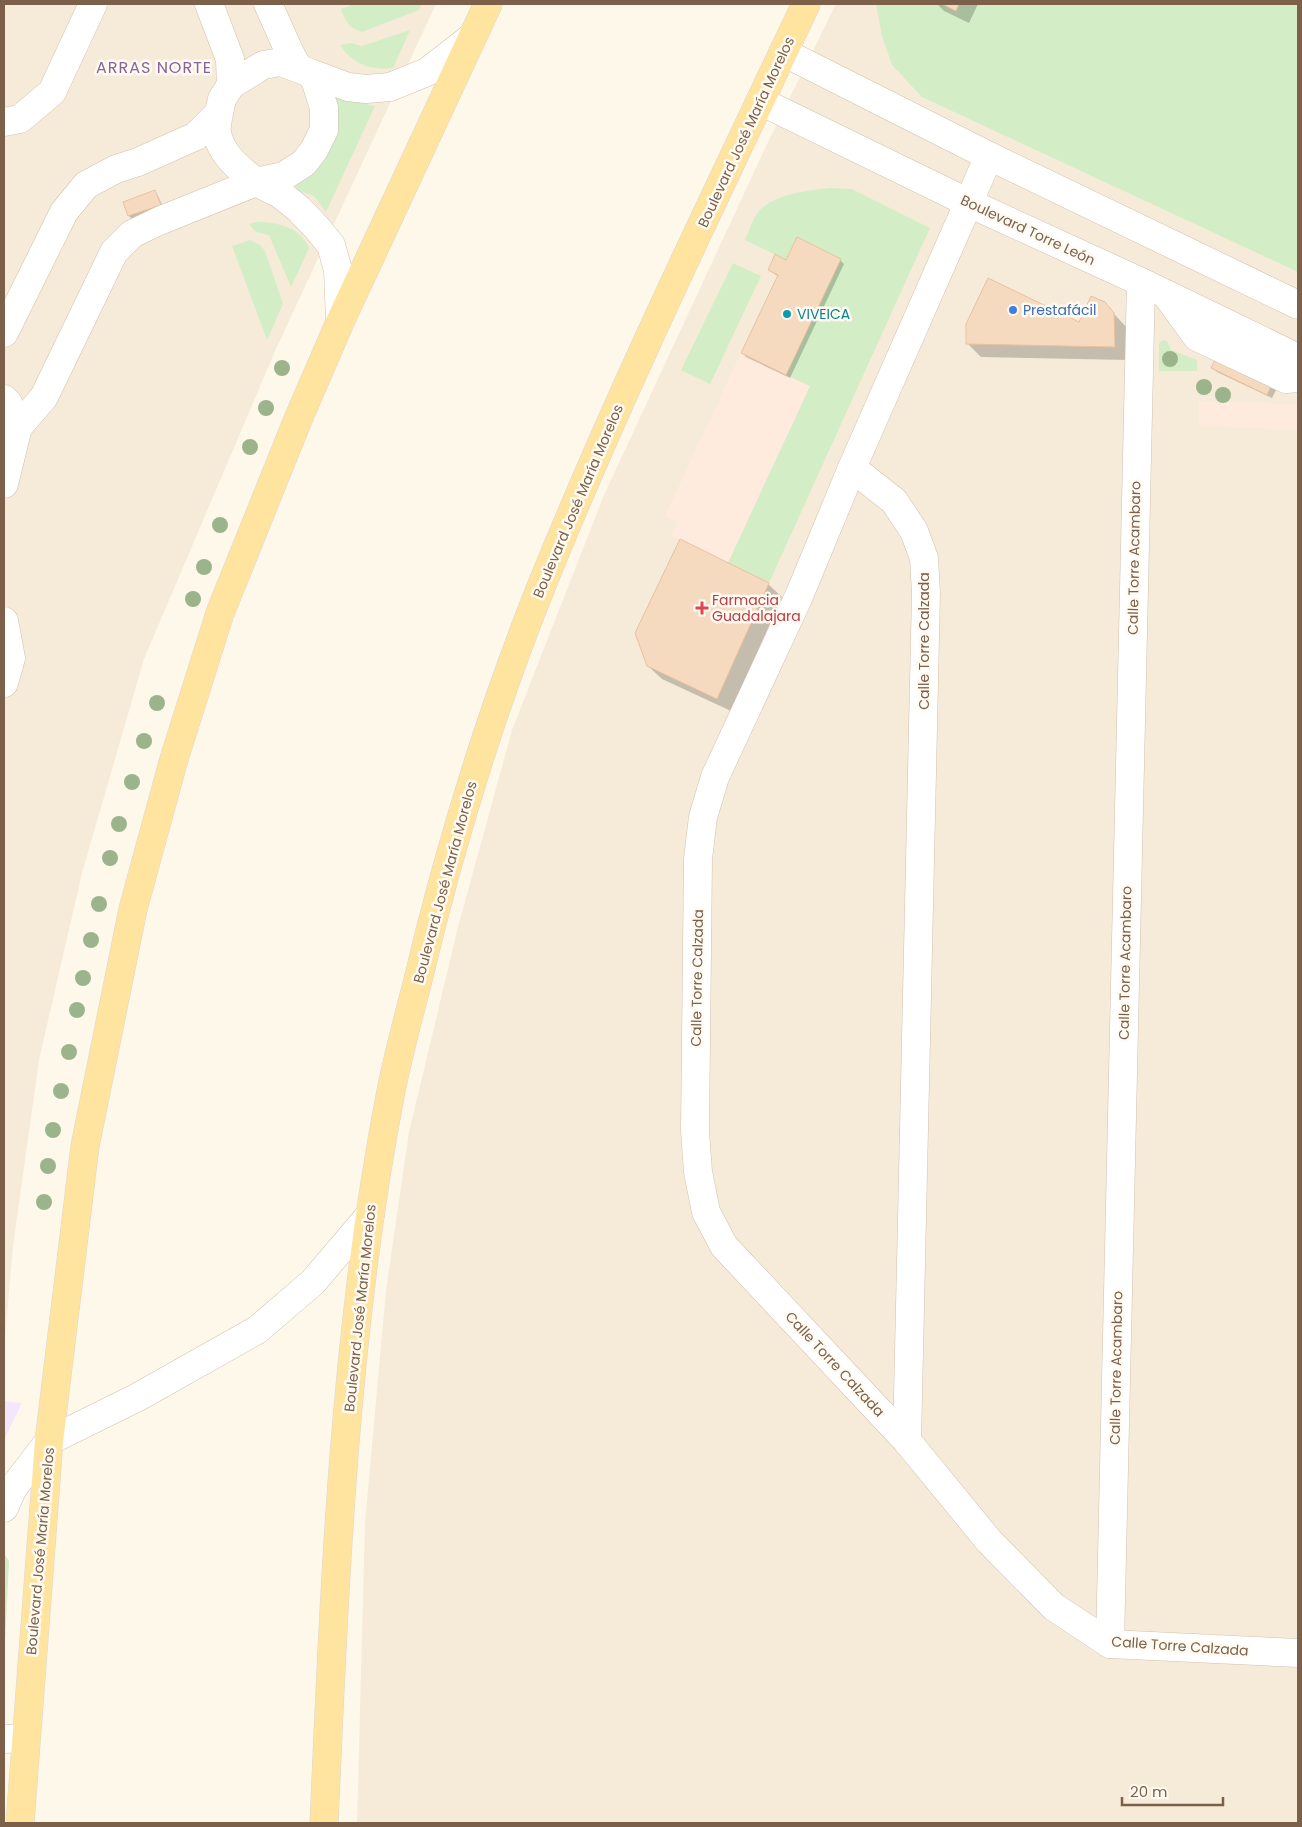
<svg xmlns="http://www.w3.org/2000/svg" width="1302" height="1827" font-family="Poppins,sans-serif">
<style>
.residential{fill:#f6ebd8}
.commercial{fill:#ffeade}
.education{fill:#f5e6fb}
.green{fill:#d3eec6}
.shadow{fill:#0003}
.building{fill:#f6dac0;stroke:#eac19e}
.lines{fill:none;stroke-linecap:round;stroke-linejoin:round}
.minor-casing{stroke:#d2c1ae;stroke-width:29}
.major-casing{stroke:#ddd6d0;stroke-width:29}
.minor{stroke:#fff;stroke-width:28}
.major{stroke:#ffe4a0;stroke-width:28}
.tree{fill:#9cb48b}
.shop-dot{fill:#3f7fe0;stroke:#fffbf2;stroke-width:2}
.culture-dot{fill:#0f9aa8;stroke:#fffbf2;stroke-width:2}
.health-dot{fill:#e0444e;stroke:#fffbf2;stroke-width:2}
.labels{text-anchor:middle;stroke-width:5;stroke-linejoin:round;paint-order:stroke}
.street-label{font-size:14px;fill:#7c604a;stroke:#fffbf2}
.shop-label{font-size:14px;fill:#366cbe;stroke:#fffbf2;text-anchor:start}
.culture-label{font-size:14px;fill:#0d838f;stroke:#fffbf2;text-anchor:start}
.health-label{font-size:14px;fill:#be3a42;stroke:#fffbf2;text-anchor:start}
.quarter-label{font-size:16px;letter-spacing:1px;fill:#8a6398;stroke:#fffbf2}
</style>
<rect width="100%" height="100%" fill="#fef8ea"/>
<g class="residential">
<path d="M4 4H436L276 349 144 659 82 873 39 1060 13 1246 4 1349Z"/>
<path d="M836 4H1298V1823H357L365 1523 386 1290 409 1132 458 927 512 730 604 495 768 142Z"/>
</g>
<g class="commercial">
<path d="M741 353 810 386 728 563 671 535 677 522 665 516Z"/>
<path d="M1199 401 1298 404V430L1199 426Z"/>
</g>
<path class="education" d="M4 1401 22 1403 4 1440Z"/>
<g class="green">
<path d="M354 4H422L419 10 362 32C349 28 345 21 341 9Z"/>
<path d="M876 4H942L956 10 959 4H1298V272L922 97 892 65 882 36Z"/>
<path d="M410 30 393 68C370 71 353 64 340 45L351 43 362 46Z"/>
<path d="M337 95C351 97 362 104 375 106L326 212 314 196 297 190 296 185 332 98Z"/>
<path d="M830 188 852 189 930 228 769 583 728 563 810 386 786 375 797 238 786 260 745 240C749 231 753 218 759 211 777 193 806 191 830 188Z"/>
<path d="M256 222C278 222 300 227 309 248L291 287 269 235 256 232 249 224Z"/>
<path d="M250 240 260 245 265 251 283 304 267 340 232 246Z"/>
<path d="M733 263 761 276 710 384 681 370Z"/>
<path d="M1162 340 1167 341 1171 350 1197 360V371H1159V344Z"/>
<path d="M4 1553 9 1561 4 1663Z"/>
</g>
<g class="shadow">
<path d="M937 4H978L969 23 944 11Z"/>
<path d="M154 192 158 196 164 209 133 220 129 216 124 203Z"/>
<path d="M840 260 844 264 790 378 746 357 742 352 779 277 769 270 786 261Z"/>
<path d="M1104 303 1127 328 1128 360 981 357 967 343 1079 324Z"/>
<path d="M1213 368 1272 385 1276 390 1272 398 1217 372Z"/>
<path d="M768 584 782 597 731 711 662 679 648 666Z"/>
</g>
<g class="building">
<path d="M942 4H959L956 11Z"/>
<path d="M155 190 161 205 128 216 123 202Z"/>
<path d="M797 237 841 259 786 375 741 353 778 275 768 270 775 254 786 260Z"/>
<path d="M988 278 1079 322 1091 296 1105 302 1114 313 1115 347 966 344V324Z"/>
<path d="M1216 358 1272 384 1267 395 1211 368Z"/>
<path d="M680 539 769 583 717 699 647 666 635 633Z"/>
</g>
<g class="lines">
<defs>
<g id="minor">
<path d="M209 4 230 59 231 85"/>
<path d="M268 4 289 51 298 68"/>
<path d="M783 52 989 156 1298 305"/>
<path d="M308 72 348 87 366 89 390 87 427 72 472 37"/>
<path d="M760 101 969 203 1141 282 1298 358"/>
<path d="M4 122 20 119 52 92 93 4"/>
<path d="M989 156 852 468 799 596 715 777 703 817 698 859 695 1131 698 1172 706 1212 724 1246 907 1441 989 1541 1054 1607 1110 1644 1298 1653"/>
<path d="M1168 297 1197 337 1286 379 1298 378"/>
<path d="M4 333 64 212 86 185 116 169 138 162 196 136 219 113 222 99 231 85 263 65 281 62 308 72 315 79 324 108V130L314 150 304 163 284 176 256 182C240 169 221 155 217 133 216 127 218 119 219 113"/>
<path d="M4 399 8 403 18 427"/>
<path d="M852 468 894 501 914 531 924 558 926 593 907 1441"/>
<path d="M4 484 18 427 44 397 114 252 132 234 159 221 256 182 280 194 299 209 317 228 331 245 338 270 340 322"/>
<path d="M4 621 11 658 4 683"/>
<path d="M4 1508 13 1488 49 1441 138 1397 257 1330 313 1282 370 1215"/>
<path d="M1110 1644 1141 282"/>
<path d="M4 1739 25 1738"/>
</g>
<g id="major">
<path d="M20 1823 49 1441 85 1146 133 909 174 759 220 613 299 417 340 322 488 4"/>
<path d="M324 1823C335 1579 344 1332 391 1091 398 1056 407 1022 416 988 448 852 489 717 541 587 621 389 715 197 806 4"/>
</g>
</defs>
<use href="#minor" class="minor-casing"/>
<use href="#major" class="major-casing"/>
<use href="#minor" class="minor"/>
<use href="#major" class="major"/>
</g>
<g class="tree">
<circle cx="1170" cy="359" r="8"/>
<circle cx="282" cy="368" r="8"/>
<circle cx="1204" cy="387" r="8"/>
<circle cx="1223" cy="395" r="8"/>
<circle cx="266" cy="408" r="8"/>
<circle cx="250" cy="447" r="8"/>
<circle cx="220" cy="525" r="8"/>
<circle cx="204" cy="567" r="8"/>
<circle cx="193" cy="599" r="8"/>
<circle cx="157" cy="703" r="8"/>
<circle cx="144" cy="741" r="8"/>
<circle cx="132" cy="782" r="8"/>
<circle cx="119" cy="824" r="8"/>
<circle cx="110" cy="858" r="8"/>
<circle cx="99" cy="904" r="8"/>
<circle cx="91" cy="940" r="8"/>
<circle cx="83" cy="978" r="8"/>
<circle cx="77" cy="1010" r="8"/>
<circle cx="69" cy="1052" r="8"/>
<circle cx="61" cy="1091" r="8"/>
<circle cx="53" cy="1130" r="8"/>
<circle cx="48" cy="1166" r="8"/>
<circle cx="44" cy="1202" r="8"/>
</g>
<circle class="shop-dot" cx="1013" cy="310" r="5"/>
<circle class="culture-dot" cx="787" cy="314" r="5"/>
<path class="health-dot" d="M699.5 600.5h5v5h5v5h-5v5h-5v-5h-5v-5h5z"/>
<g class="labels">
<g class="street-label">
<text transform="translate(746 132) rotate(-65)" y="5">Boulevard José María Morelos</text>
<text transform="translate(1028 230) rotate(25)" y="5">Boulevard Torre León</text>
<text transform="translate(578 501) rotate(-67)" y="5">Boulevard José María Morelos</text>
<text transform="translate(1134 558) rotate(-89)" y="5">Calle Torre Acambaro</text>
<text transform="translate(924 641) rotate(-90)" y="5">Calle Torre Calzada</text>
<text transform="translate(445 882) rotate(-75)" y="5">Boulevard José María Morelos</text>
<text transform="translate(1125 963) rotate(-89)" y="5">Calle Torre Acambaro</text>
<text transform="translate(697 978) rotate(-89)" y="5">Calle Torre Calzada</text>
<text transform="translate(360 1308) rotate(-84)" y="5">Boulevard José María Morelos</text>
<text transform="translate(835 1364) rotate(47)" y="5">Calle Torre Calzada</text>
<text transform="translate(1116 1368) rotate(-89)" y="5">Calle Torre Acambaro</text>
<text transform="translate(40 1551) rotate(-85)" y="5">Boulevard José María Morelos</text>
<text transform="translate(1180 1646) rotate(4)" y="5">Calle Torre Calzada</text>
</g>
<g class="shop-label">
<text x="1023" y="315">Prestafácil</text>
</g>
<g class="culture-label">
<text x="797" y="319">VIVEICA</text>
</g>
<g class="health-label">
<text x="712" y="605">Farmacia<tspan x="712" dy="16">Guadalajara</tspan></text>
</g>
<g class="quarter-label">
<text x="154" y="73">ARRAS NORTE</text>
</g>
</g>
<rect width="1302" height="1827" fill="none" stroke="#7c604a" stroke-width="10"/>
<path d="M1122 1797v8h101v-8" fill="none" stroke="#7c604a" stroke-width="2.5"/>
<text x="1130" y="1797" font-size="15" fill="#7c604a" stroke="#fffbf2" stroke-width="4" paint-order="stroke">20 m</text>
</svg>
